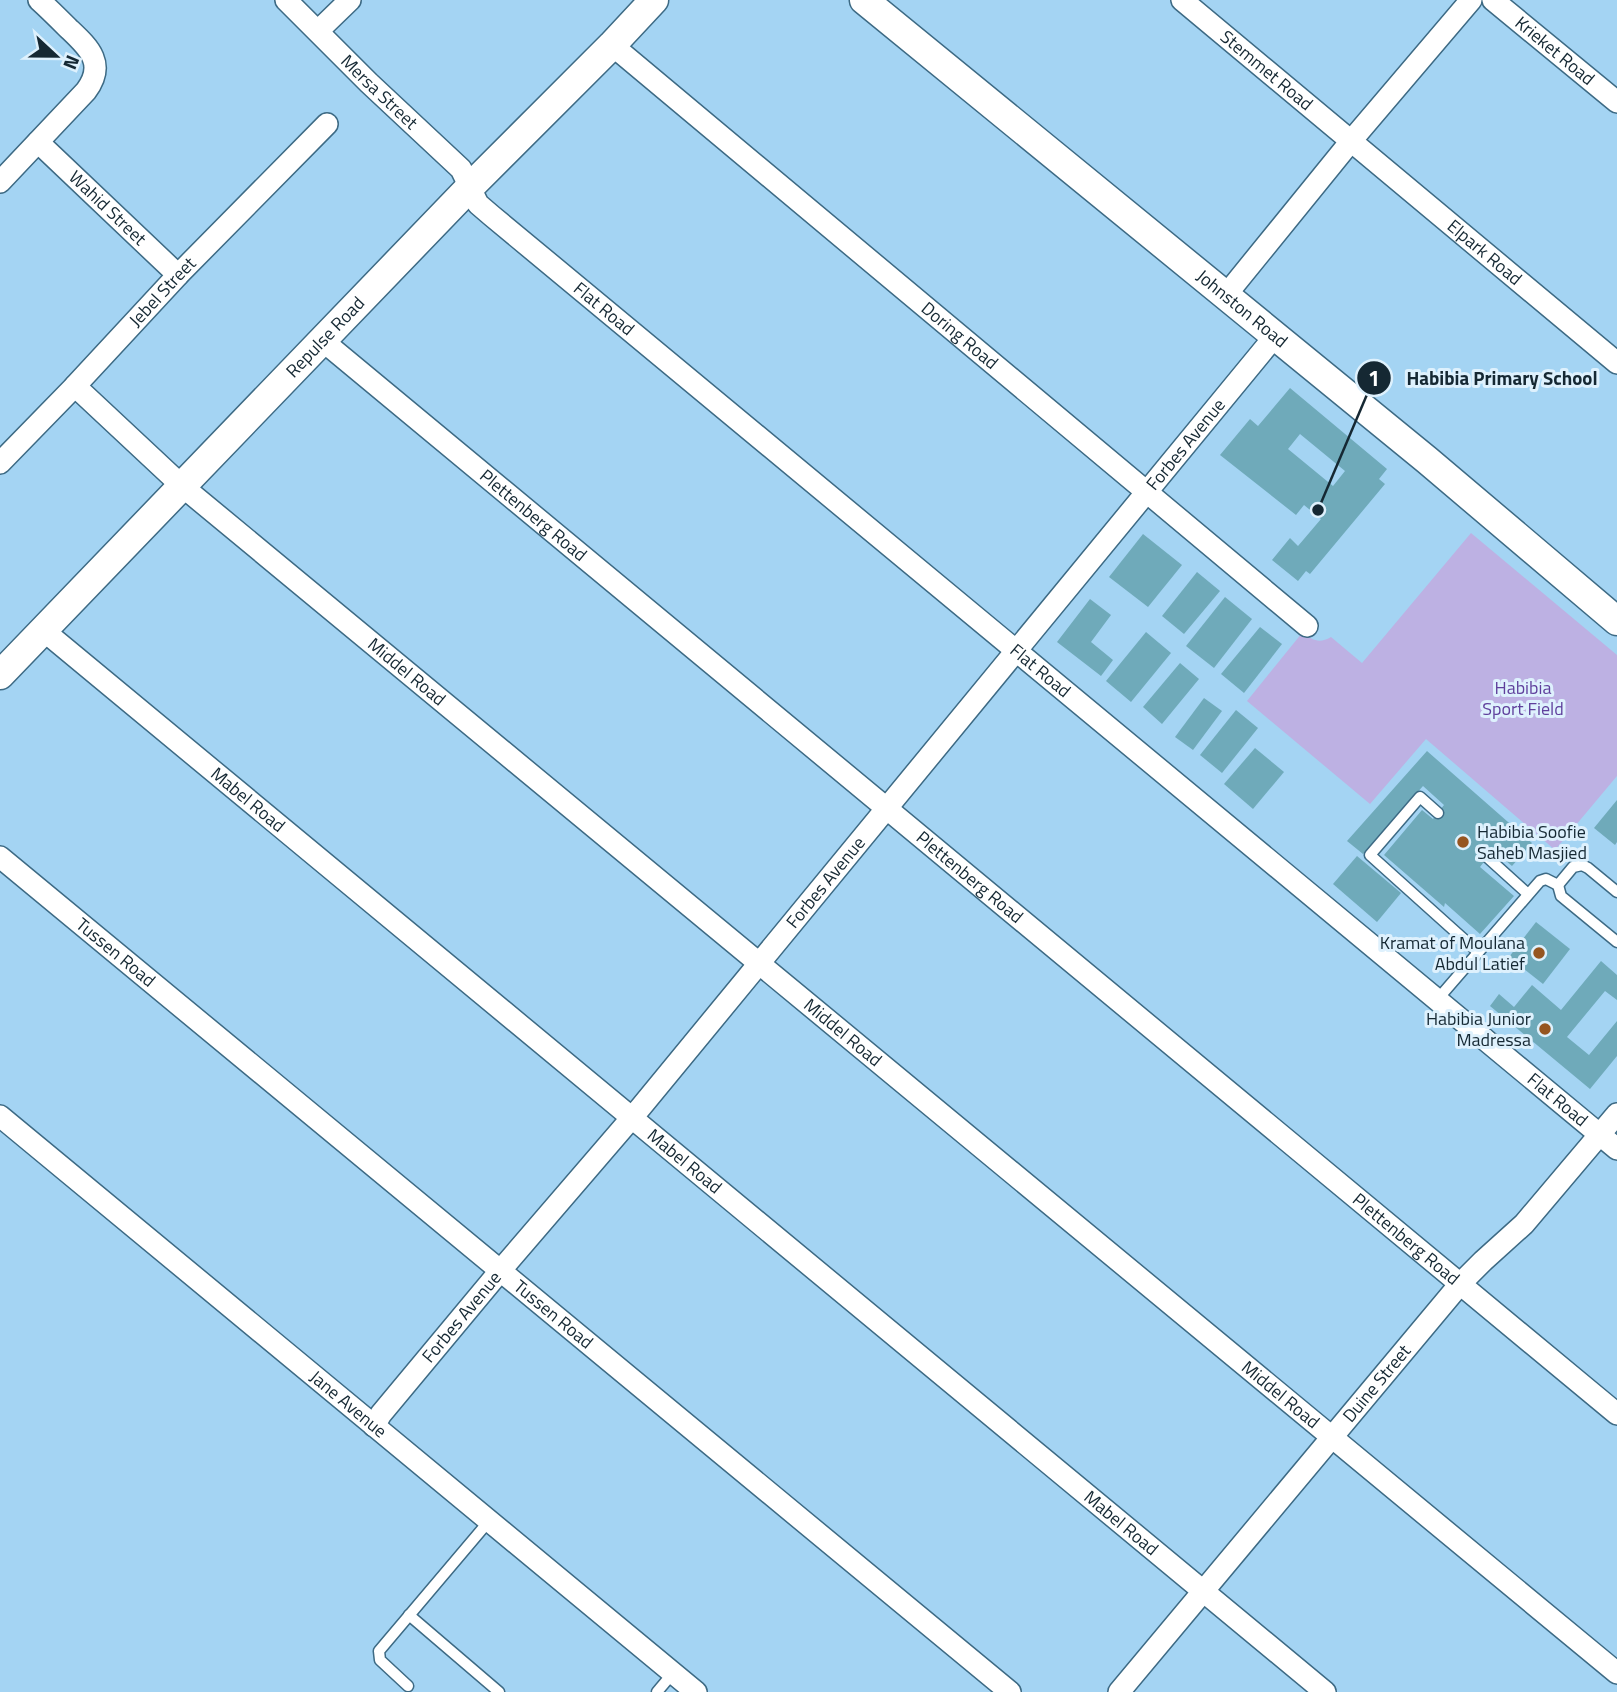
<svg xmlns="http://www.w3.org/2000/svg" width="1617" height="1692" font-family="'Titillium Web',sans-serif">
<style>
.green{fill:#bdb1e3}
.building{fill:#6faaba;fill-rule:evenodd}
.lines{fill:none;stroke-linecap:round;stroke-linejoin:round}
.service-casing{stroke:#3d6a84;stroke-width:13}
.minor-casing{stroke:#3d6a84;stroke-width:24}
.tertiary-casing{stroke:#3d6a84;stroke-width:31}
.service{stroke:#fff;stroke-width:10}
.minor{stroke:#fff;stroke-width:21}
.tertiary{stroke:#fff;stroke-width:28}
.poi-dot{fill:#965520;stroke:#def1fd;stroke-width:2.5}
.labels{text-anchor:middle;stroke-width:6;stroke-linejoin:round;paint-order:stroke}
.street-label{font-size:18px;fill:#152833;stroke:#def1fd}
.park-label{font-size:18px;fill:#5f3f9c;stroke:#def1fd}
.poi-label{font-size:18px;fill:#152833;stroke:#def1fd;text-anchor:end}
.leader{fill:none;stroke:#152833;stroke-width:2.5}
.callout-dot{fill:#152833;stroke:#def1fd;stroke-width:2.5}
.mark-label{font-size:21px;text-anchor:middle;font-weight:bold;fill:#fff}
.callout-label{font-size:19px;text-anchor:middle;font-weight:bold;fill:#152833;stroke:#def1fd;stroke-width:6;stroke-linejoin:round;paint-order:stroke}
</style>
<rect width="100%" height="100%" fill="#a4d4f3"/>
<path class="green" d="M1471 533 1617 655V776L1555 850 1426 739 1370 804 1247 701 1302 633C1313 640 1319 644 1331 637L1362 663Z"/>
<g class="building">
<path d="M1290 388 1387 469 1379 479 1385 484 1310 574 1306 571 1298 581 1272 560 1290 538 1298 546 1321 519 1304 505 1296 515 1220 455 1250 419 1258 426ZM1300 434 1345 471 1333 486 1288 449Z"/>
<path d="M1143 534 1182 565 1148 607 1109 577Z"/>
<path d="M1197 572 1220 591 1184 634 1162 616Z"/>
<path d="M1225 597 1252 619 1214 668 1186 646Z"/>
<path d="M1090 599 1111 615 1091 642 1113 660 1101 676 1057 642Z"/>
<path d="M1260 627 1282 644 1244 693 1221 674Z"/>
<path d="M1146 632 1171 653 1131 702 1106 681Z"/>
<path d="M1180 663 1199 679 1162 724 1143 707Z"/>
<path d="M1204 698 1222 711 1193 750 1175 737Z"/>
<path d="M1236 710 1258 728 1222 773 1200 755Z"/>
<path d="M1255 748 1284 772 1253 809 1224 784Z"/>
<path d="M1427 751 1532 843 1512 866 1493 850 1480 867 1514 896 1480 934 1445 903 1444 907 1384 855 1422 810 1433 819 1444 805 1423 786 1363 854 1347 841Z"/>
<path d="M1617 800V842L1615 845 1594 828Z"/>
<path d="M1357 856 1401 893 1377 922 1333 884Z"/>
<path d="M1536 922 1570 949 1543 984 1509 957Z"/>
<path d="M1601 961 1617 975V1000L1605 991 1567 1037 1589 1055 1617 1021V1056L1590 1089 1490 1006 1499 994 1514 1007 1532 985 1561 1010Z"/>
</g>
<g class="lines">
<defs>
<g id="service">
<path d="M1438 813 1420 797 1370 855 1478 952"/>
<path d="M1487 857 1528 894"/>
<path d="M1558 885 1561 896 1617 942"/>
<path d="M1558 885 1573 867 1582 865 1588 868 1617 892"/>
<path d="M1437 1000 1540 881 1546 879 1558 885"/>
<path d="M409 1615 499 1692"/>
<path d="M408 1686 380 1660 379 1651 489 1521"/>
<path d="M657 1692 673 1673"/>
</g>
<g id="minor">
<path id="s1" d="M286 0 369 83 461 169 478 204 492 216 1617 1149"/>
<path id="s2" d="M1182 0 1617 363"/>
<path id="s3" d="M1493 0 1617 102"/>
<path d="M318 31 350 0"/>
<path id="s4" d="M612 45 1307 626"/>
<path id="s5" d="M38 142 178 275"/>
<path d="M0 182 86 91C107 63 88 47 68 28 59 19 49 9 39 0"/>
<path d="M1226 295 1351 141 1471 0"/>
<path id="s6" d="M323 341 1617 1414"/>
<path id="s7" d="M75 386 182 486 1617 1673"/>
<path id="s8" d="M0 463 75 386 178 275 327 124"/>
<path id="s9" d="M43 630 1325 1692"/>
<path id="s10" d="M0 857 1010 1692"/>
<path id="s11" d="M0 1116 696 1692"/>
<path id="s12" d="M374 1426 381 1414 500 1271 641 1107 1275 336"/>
<path id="s13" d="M1119 1692 1460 1284 1483 1261 1524 1224 1617 1114"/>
</g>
<g id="tertiary">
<path id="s14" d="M864 0 1427 460 1617 621"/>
<path id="s15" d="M0 675 470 187 612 45 654 0"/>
</g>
</defs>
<use href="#service" class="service-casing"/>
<use href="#minor" class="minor-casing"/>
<use href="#tertiary" class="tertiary-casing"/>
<use href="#service" class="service"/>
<use href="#minor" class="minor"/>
<use href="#tertiary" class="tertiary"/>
</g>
<g class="poi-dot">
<circle cx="1463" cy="842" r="7"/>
<circle cx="1539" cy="953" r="7"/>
<circle cx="1545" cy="1029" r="7"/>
</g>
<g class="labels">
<g class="street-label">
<text dy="6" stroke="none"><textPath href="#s3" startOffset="80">Krieket Road</textPath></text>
<text dy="6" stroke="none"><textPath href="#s2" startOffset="110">Stemmet Road</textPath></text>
<text dy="6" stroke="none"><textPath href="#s1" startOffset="131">Mersa Street</textPath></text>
<text dy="6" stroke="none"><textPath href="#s5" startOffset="96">Wahid Street</textPath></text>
<text dy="6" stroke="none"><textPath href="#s2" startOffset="394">Elpark Road</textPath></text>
<text dy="6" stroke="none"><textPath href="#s8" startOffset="236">Jebel Street</textPath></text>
<text dy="6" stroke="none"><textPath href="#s1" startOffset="446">Flat Road</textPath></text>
<text dy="6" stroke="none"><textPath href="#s14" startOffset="488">Johnston Road</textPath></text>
<text dy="6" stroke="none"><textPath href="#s4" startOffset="453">Doring Road</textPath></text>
<text dy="6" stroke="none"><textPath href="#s15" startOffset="469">Repulse Road</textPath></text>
<text dy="6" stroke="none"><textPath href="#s12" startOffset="1274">Forbes Avenue</textPath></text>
<text dy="6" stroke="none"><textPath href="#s6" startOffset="273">Plettenberg Road</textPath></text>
<text dy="6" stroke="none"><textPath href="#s7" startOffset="438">Middel Road</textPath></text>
<text dy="6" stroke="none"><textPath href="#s1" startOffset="1013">Flat Road</textPath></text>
<text dy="6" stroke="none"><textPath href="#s9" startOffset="266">Mabel Road</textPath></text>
<text dy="6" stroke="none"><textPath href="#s6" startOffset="840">Plettenberg Road</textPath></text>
<text dy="6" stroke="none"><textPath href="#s12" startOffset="707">Forbes Avenue</textPath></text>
<text dy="6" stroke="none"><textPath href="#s10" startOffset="150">Tussen Road</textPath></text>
<text dy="6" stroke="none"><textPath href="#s7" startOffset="1004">Middel Road</textPath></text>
<text dy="6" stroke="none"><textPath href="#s1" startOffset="1685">Flat Road</textPath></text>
<text dy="6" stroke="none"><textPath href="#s9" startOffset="833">Mabel Road</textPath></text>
<text dy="6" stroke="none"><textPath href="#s6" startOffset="1407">Plettenberg Road</textPath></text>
<text dy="6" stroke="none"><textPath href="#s10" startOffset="718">Tussen Road</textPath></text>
<text dy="6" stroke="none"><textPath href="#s12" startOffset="140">Forbes Avenue</textPath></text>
<text dy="6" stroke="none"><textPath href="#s13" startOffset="402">Duine Street</textPath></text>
<text dy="6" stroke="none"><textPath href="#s7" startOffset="1572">Middel Road</textPath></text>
<text dy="6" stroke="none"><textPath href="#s11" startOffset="452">Jane Avenue</textPath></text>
<text dy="6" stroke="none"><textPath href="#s9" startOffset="1400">Mabel Road</textPath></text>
</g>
<g class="park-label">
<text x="1523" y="694">Habibia<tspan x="1523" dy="21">Sport Field</tspan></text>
</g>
<g class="poi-label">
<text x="1477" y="838" text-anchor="start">Habibia Soofie<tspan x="1477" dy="21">Saheb Masjied</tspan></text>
<text x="1525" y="949">Kramat of Moulana<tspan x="1525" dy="21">Abdul Latief</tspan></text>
<text x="1531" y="1025">Habibia Junior<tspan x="1531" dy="21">Madressa</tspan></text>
</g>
</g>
<path class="leader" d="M1318 510L1374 378"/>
<g class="callout-dot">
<circle cx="1318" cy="510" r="7"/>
<circle cx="1374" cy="378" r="18"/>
</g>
<g class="mark-label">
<text x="1374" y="386">1</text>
</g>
<g class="callout-label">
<text x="1502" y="385">Habibia Primary School</text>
</g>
<g transform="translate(56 56) rotate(112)" stroke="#def1fd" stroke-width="5" paint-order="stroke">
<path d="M0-5L12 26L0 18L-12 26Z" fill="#152833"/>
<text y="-10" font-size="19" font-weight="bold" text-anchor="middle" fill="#152833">N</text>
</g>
</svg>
